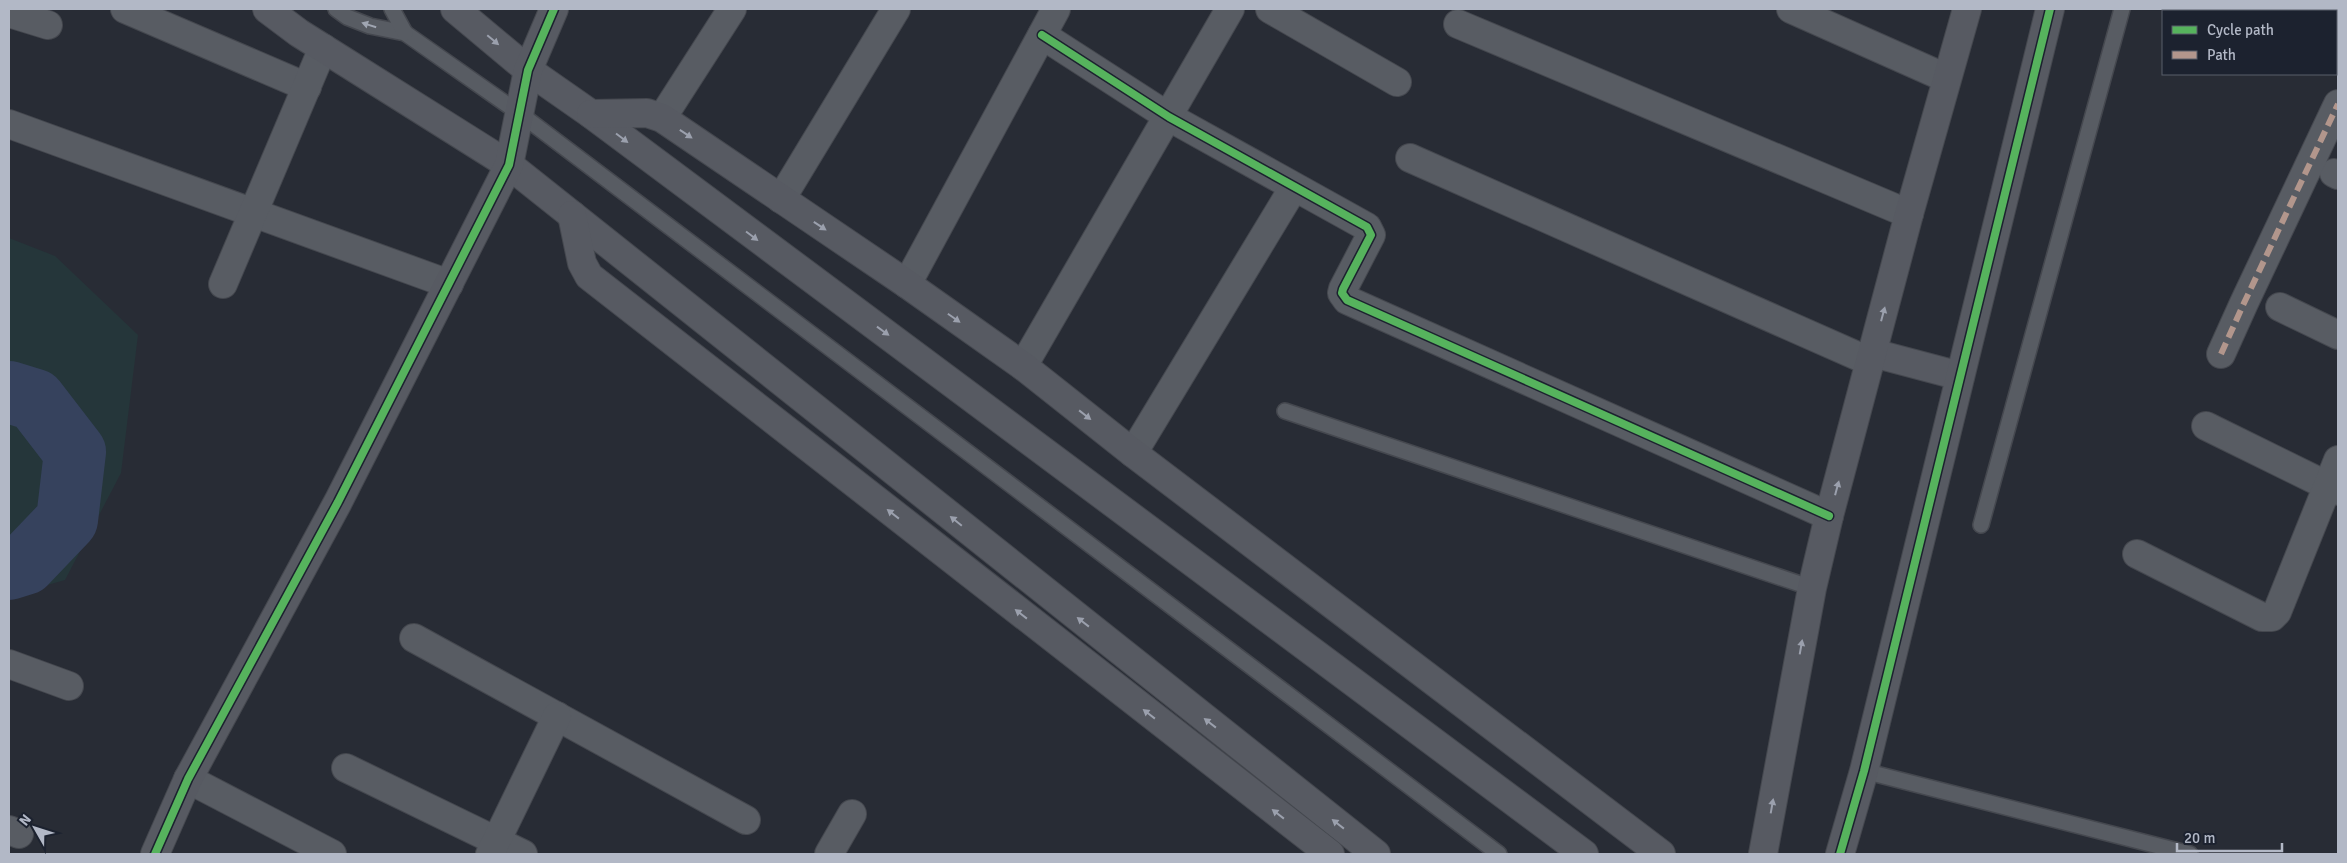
<svg xmlns="http://www.w3.org/2000/svg" width="2347" height="863" font-family="Signika,sans-serif">
<style>
.green{fill:#25363a}
.lines{fill:none;stroke-linecap:round;stroke-linejoin:round}
.river{stroke:#36425d;stroke-width:62}
.lane-casing{stroke:#45484f;stroke-width:18}
.street-casing{stroke:#45484f;stroke-width:30}
.secondary-casing{stroke:#45484f;stroke-width:30}
.lane{stroke:#585c63;stroke-width:15}
.street{stroke:#585c63;stroke-width:28}
.secondary{stroke:#575a62;stroke-width:28}
.quiet{stroke:#b2968c;stroke-width:6;stroke-dasharray:12 6;stroke-linecap:butt}
.cycleway-casing{stroke:#1c222f;stroke-width:11}
.cycleway{stroke:#56b35d;stroke-width:8}
.oneway{fill:#a0a6b2}
.oneway2{fill:#9ba0ad}
</style>
<rect width="100%" height="100%" fill="#282c35"/>
<path class="green" d="M9 238 55 256 138 335 121 473 65 580 9 596Z"/>
<g class="lines">
<path class="river" d="M9 392 35 400 75 452 67 520 25 564 9 569"/>
<defs>
<g id="lane">
<path d="M336 9 347 17 370 26 405 33 519 113 1499 854"/>
<path d="M392 9 405 33"/>
<path d="M1285 411 1812 588"/>
<path d="M1981 525 2122 9"/>
<path d="M1864 771 2190 854"/>
</g>
<g id="street">
<path d="M125 9 307 87"/>
<path d="M1270 9 1397 82"/>
<path d="M1791 9 1946 78"/>
<path d="M9 13 48 25"/>
<path d="M1458 24 1909 214"/>
<path d="M1042 35 1169 117 1367 227 1371 235 1343 289 1342 293 1347 300 1829 516"/>
<path d="M662 118 732 9"/>
<path d="M9 124 449 284"/>
<path d="M1410 158 1871 362"/>
<path d="M2334 173 2338 175"/>
<path d="M781 199 896 9"/>
<path d="M223 284 323 48"/>
<path d="M907 284 1056 9"/>
<path d="M2280 307 2338 335"/>
<path d="M2221 354 2244 303 2338 104"/>
<path d="M1023 366 1230 9"/>
<path d="M2206 426 2338 491"/>
<path d="M1133 453 1294 187"/>
<path d="M2137 554 2262 617H2272L2277 612 2338 460"/>
<path d="M414 638 746 820"/>
<path d="M9 664 69 686"/>
<path d="M346 768 523 854"/>
<path d="M188 779 332 854"/>
<path d="M9 830 19 834"/>
<path d="M490 854 557 716"/>
<path d="M829 854 852 814"/>
</g>
<g id="secondary">
<path d="M267 9 299 33 509 165 1376 854"/>
<path d="M455 9 528 70 591 114 1584 854"/>
<path d="M591 114 647 113 662 118 907 284 1023 366 1133 453 1661 854"/>
<path d="M572 215 582 263 589 276 1330 854"/>
<path d="M1873 353 1960 376"/>
<path d="M155 854 188 779 338 502 509 165 528 70 554 9"/>
<path d="M1763 854 1812 588 1829 516 1909 214 1967 9"/>
<path d="M1840 854 1864 771 2050 9"/>
</g>
</defs>
<use href="#lane" class="lane-casing"/>
<use href="#street" class="street-casing"/>
<use href="#secondary" class="secondary-casing"/>
<use href="#lane" class="lane"/>
<use href="#street" class="street"/>
<use href="#secondary" class="secondary"/>
<path class="quiet" d="M2221 354 2244 303 2338 104"/>
<defs>
<g id="cycleway">
<path d="M1042 35 1169 117 1367 227 1371 235 1343 289 1342 293 1347 300 1829 516"/>
<path d="M155 854 188 779 338 502 509 165 528 70 554 9"/>
<path d="M1840 854 1864 771 2050 9"/>
</g>
</defs>
<use href="#cycleway" class="cycleway-casing"/>
<use href="#cycleway" class="cycleway"/>
</g>
<defs><path id="oneway-solid" d="M-6-.8H1V-3.2L6.5 0L1 3.2V.8H-6Z" transform="scale(1.25)"/></defs>
<use class="oneway" href="#oneway-solid" transform="translate(369 25) rotate(-163)"/>
<g class="oneway2">
<use href="#oneway-solid" transform="translate(493 40) rotate(40)"/>
<use href="#oneway-solid" transform="translate(686 134) rotate(34)"/>
<use href="#oneway-solid" transform="translate(622 138) rotate(37)"/>
<use href="#oneway-solid" transform="translate(820 226) rotate(34)"/>
<use href="#oneway-solid" transform="translate(752 236) rotate(37)"/>
<use href="#oneway-solid" transform="translate(1883 314) rotate(-75)"/>
<use href="#oneway-solid" transform="translate(954 318) rotate(35)"/>
<use href="#oneway-solid" transform="translate(883 331) rotate(36)"/>
<use href="#oneway-solid" transform="translate(1085 415) rotate(38)"/>
<use href="#oneway-solid" transform="translate(1837 488) rotate(-75)"/>
<use href="#oneway-solid" transform="translate(893 514) rotate(-142)"/>
<use href="#oneway-solid" transform="translate(956 521) rotate(-141)"/>
<use href="#oneway-solid" transform="translate(1021 614) rotate(-142)"/>
<use href="#oneway-solid" transform="translate(1083 622) rotate(-142)"/>
<use href="#oneway-solid" transform="translate(1801 647) rotate(-80)"/>
<use href="#oneway-solid" transform="translate(1149 714) rotate(-142)"/>
<use href="#oneway-solid" transform="translate(1210 723) rotate(-142)"/>
<use href="#oneway-solid" transform="translate(1772 806) rotate(-80)"/>
<use href="#oneway-solid" transform="translate(1278 814) rotate(-142)"/>
<use href="#oneway-solid" transform="translate(1338 824) rotate(-142)"/>
</g>
<rect width="2347" height="863" fill="none" stroke="#b2b8c6" stroke-width="20"/>
<rect x="2162" y="10" width="175" height="65" fill="#1c222f" stroke="#585e6b"/>
<rect x="2172" y="26" width="25" height="8" fill="#56b35d" stroke="#585e6b"/>
<text x="2207" y="35" font-size="15" fill="#b2b8c6">Cycle path</text>
<rect x="2172" y="51" width="25" height="8" fill="#b2968c" stroke="#585e6b"/>
<text x="2207" y="60" font-size="15" fill="#b2b8c6">Path</text>
<g transform="translate(35 828) rotate(309)" stroke="#1c222f" stroke-width="4" paint-order="stroke">
<path d="M0-4L9 19L0 12L-9 19Z" fill="#b2b8c6"/>
<text y="-8" font-size="14" font-weight="bold" text-anchor="middle" fill="#b2b8c6">N</text>
</g>
<path d="M2177 843v8h105v-8" fill="none" stroke="#b2b8c6" stroke-width="2.5"/>
<text x="2184" y="843" font-size="15" fill="#b2b8c6" stroke="#1c222f" stroke-width="4" paint-order="stroke">20 m</text>
</svg>
